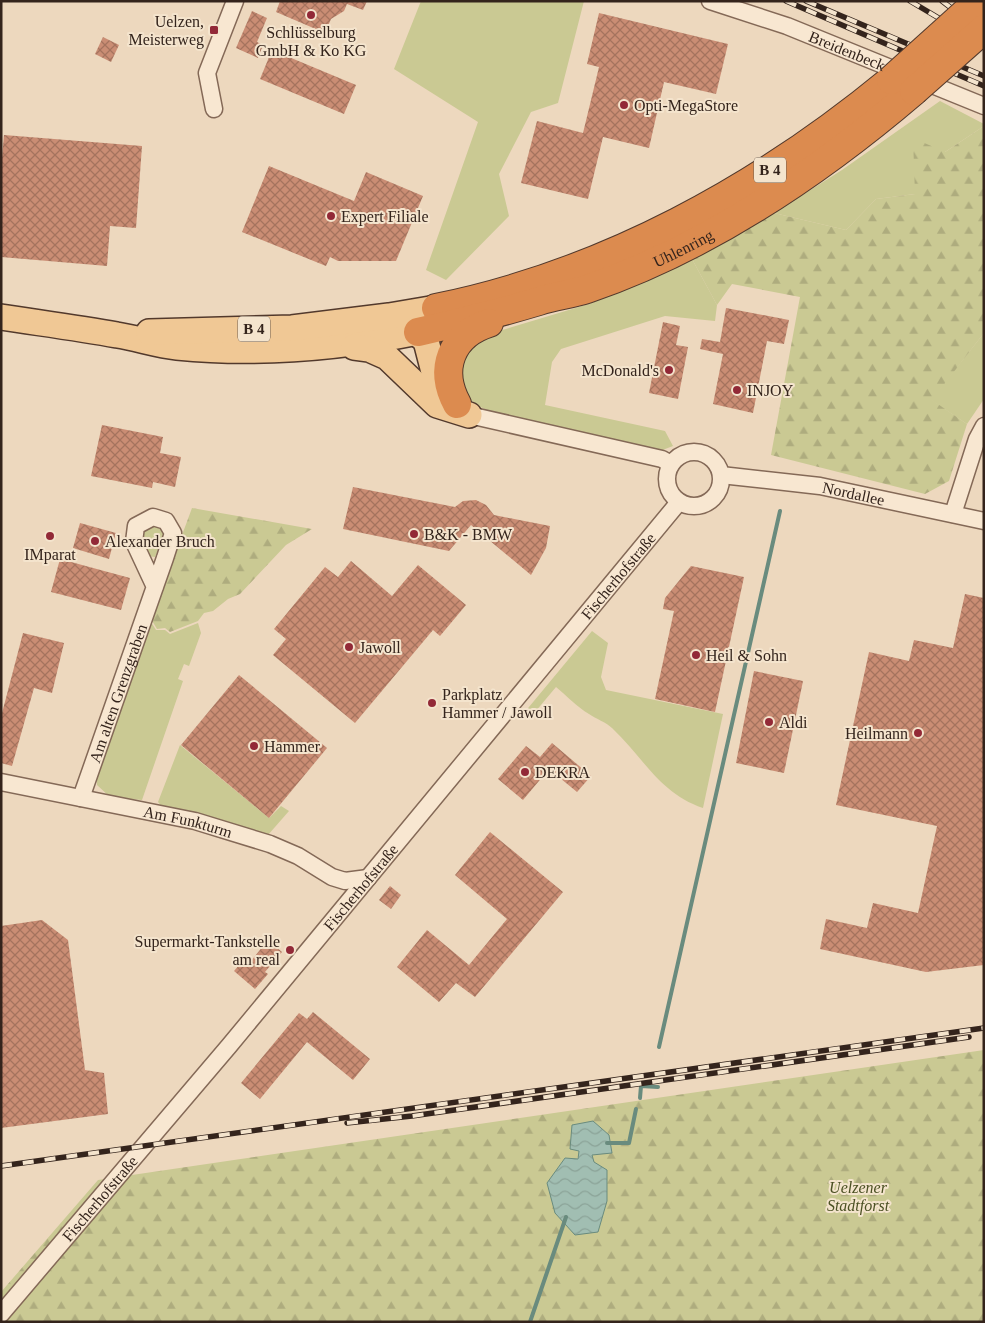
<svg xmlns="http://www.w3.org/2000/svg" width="985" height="1323" font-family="'Times New Roman',serif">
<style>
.green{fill:#cac993}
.forest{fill:url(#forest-firs);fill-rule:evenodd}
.water{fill:url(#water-waves);stroke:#698b7e}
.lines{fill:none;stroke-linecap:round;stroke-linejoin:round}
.stream{stroke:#698b7e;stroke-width:4}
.building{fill:url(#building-cross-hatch)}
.street-casing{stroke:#846957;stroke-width:19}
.primary-casing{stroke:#52392c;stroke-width:28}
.highway-casing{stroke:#52392c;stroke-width:30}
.street{stroke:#f8e7d1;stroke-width:16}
.primary{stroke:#f0c895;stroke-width:25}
.highway{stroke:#dc8b4f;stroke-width:28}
.rail-casing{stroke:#34241c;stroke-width:5.5}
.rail{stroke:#f4e4cd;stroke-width:4;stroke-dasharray:11;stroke-linecap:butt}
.highway-bridge-casing{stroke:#52392c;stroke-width:30;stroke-linecap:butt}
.highway-bridge{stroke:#dc8b4f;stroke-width:28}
.poi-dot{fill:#922937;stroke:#f4e4cd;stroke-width:2}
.labels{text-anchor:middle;stroke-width:4;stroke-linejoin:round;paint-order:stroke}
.shield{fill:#f4e4cd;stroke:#6e5e51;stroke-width:1}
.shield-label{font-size:15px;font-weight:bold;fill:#34241c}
.poi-label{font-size:16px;fill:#34241c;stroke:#f4e4cd;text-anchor:start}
.street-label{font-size:16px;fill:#34241c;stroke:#f4e4cd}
.park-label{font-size:16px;font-style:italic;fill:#4b5023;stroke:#f4e4cd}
</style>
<defs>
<pattern id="forest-firs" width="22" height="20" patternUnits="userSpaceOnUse" patternTransform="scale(1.25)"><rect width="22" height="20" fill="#cac993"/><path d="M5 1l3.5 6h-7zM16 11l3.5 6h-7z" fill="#aeac7e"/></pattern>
<pattern id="water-waves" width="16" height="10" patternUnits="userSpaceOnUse" patternTransform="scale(1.25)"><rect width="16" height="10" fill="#a1beb2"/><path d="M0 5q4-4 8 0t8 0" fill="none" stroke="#8ba398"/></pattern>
<pattern id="building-cross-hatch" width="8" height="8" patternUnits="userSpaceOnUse" patternTransform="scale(1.25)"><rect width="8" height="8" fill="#ca8d74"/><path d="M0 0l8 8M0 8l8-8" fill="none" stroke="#a5735e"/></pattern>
</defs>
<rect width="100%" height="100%" fill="#edd8be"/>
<g class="green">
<path d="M421 1H584L558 103 531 112 499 174 509 216 446 280 426 270 478 122 394 69Z"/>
<path d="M940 101 984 124V126L945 152 915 194 876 199 846 230 774 213 842 170Z"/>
<path d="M692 259 717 305 715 321 665 316 561 349 552 362 545 405 665 431 673 446 660 451 494 413 480 407 464 395 460 359 479 337 592 303Z"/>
<path d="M984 333V399L967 424 931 400Z"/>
<path d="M158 523 165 533 155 557 147 556 140 545 143 528Z"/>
<path d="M151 622 156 630H165L170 634 198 623 201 633 189 666 184 664 178 679 183 681 142 800 110 797 97 785V775Z"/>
<path d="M592 631 608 643 601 677 606 690 723 714 703 808C659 793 644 758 612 728 606 722 596 719 589 714 577 707 567 696 556 687L530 718 524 713Z"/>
<path d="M180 745 269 818 281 806 289 811 268 835 162 807 158 802Z"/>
</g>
<g class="forest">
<path d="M984 126V333L932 400 967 424 949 481 925 494 771 455 800 297 732 284 717 305 692 259 774 213 846 230 876 199 915 194 913 138 945 152Z"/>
<path d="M192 508 312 529 286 545 240 594 228 599 213 611 204 613 198 621 170 632 165 628 157 629 151 619Z"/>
<path d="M984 1050V1322H1V1292L98 1180ZM593 1121 609 1135 612 1153 592 1154 593 1162 565 1159H577Z"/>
</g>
<path class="water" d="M593 1121 609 1135 612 1153 592 1155 594 1162 607 1170V1201L598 1232 575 1235 555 1213 547 1183 565 1158 578 1159 579 1151 570 1149 572 1125Z"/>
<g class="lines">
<g class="stream">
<path d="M659 1047 780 511"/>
<path d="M640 1098 641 1086 658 1087"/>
<path d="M607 1143H629L636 1109"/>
<path d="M530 1322 566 1217"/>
</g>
</g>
<g class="building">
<path d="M280 1H367L363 10 347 4 344 11 331 19 325 33 276 12Z"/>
<path d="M252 11 267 18 257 42 263 45 258 58 236 48Z"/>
<path d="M599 13 728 44 716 94 664 82 649 148 603 137 588 199 521 183 537 121 583 133 599 67 587 64Z"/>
<path d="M103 37 119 45 111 62 95 54Z"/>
<path d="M272 50 356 85 344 114 260 79Z"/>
<path d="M4 135 142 146 136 228 110 226 107 266 1 257V169Z"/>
<path d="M269 166 354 201 366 172 423 196 396 261H338L330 257 326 266 242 232Z"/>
<path d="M726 308 789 320 784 344 767 341 753 413 713 404 723 354 700 349 702 339 720 342Z"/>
<path d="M663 322 680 326 676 345 688 347 678 399 649 393Z"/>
<path d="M102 425 163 437 160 453 181 457 175 487 153 482 152 488 91 476Z"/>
<path d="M353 487 455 507 463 501 476 500 486 505 494 515 550 526 546 548 531 575 471 525 449 551 343 529Z"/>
<path d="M80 523 116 533 109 559 73 548Z"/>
<path d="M60 559 130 578 121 610 51 592Z"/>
<path d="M351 561 392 596 418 565 466 605 440 636 433 630 355 723 273 655 286 639 274 629 325 567 338 577Z"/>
<path d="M691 566 744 577 715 712 655 699 674 611 663 609 665 598Z"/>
<path d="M965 594 984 598V965L926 972 820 949 826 919 867 928 873 903 918 913 937 826 836 805 869 652 909 661 914 640 953 648Z"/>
<path d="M23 633 64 643 52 693 34 688 12 766 1 763V717Z"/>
<path d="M754 671 803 681 784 773 736 763Z"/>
<path d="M239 675 327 748 269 818 181 745Z"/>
<path d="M552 743 591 776 577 792 549 769 523 800 498 779 526 746 540 757Z"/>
<path d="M490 832 563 892 475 997 456 983 439 1002 397 967 427 930 469 965 507 919 455 875Z"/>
<path d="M390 886 401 895 391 909 379 900Z"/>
<path d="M42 920 68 940 85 1070 104 1073 108 1114 1 1128V926Z"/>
<path d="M268 940 282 952 265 972 268 974 255 989 234 971 246 957 251 961Z"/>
<path d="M313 1012 370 1059 353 1080 307 1042 260 1099 241 1083 299 1013 307 1019Z"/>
</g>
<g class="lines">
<defs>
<g id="street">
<path id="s1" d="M710 1 787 26 984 106"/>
<path d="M214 109 207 73 235 1"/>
<path d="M469 415 662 459 671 464"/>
<circle cx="694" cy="479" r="27"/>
<path id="s2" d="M721 475 820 486 984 521"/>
<path d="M953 514 977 439 984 426"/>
<path id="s3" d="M1 782 195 821 270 844 298 856 332 877 345 881 368 878"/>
<path id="s4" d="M81 798 165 558 173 533 166 521 153 517 136 526 134 542 155 587"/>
<path id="s5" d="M1 1314 229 1046 679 502"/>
</g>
<g id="primary">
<path d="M1 317C40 323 79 328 117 335 137 338 157 345 177 347 257 355 339 348 418 332"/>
<path d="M406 323 426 341 435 376 455 403"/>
<path d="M149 332 292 328 389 316 436 308"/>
<path d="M354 347 369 349 387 357 437 405 469 415"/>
</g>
<g id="highway">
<path d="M436 308C604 274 759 189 891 80"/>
<path id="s6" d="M418 332C459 323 499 313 539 301 555 296 572 294 587 289 707 248 818 173 914 91"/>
<path d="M457 404C438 369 451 335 489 323"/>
</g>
</defs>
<use href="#street" class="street-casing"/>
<use href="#primary" class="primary-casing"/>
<use href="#highway" class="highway-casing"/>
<use href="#street" class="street"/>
<use href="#primary" class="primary"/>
<use href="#highway" class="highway"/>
<defs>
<g id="rail">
<path d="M786 1 984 86"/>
<path d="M806 1 984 76"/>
<path d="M910 1 984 45"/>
<path d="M942 1 984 33"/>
<path d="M347 1123 412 1116 969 1037"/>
<path d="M1 1166 984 1028"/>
</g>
</defs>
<use href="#rail" class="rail-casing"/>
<use href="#rail" class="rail"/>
<defs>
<g id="highway-bridge">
<path d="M891 80 974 5"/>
<path d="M914 91 984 29"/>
</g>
</defs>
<use href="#highway-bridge" class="highway-bridge-casing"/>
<use href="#highway-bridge" class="highway-bridge"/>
</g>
<g class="poi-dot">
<circle cx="311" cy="15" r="5"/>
<rect x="209" y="25" width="10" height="10" rx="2.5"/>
<circle cx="624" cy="105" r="5"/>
<circle cx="331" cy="216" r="5"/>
<circle cx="669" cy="370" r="5"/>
<circle cx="737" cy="390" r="5"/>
<circle cx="414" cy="534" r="5"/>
<circle cx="50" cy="536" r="5"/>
<circle cx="95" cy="541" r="5"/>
<circle cx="349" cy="647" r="5"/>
<circle cx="696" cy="655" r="5"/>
<circle cx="432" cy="703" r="5"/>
<circle cx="769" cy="722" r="5"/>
<circle cx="918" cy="733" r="5"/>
<circle cx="254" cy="746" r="5"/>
<circle cx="525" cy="772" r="5"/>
<circle cx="290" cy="950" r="5"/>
</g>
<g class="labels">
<g class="shield">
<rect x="754" y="157.5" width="32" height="25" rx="4"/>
<rect x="238" y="316.5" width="32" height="25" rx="4"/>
</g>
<g class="shield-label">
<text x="770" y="175">B 4</text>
<text x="254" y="334">B 4</text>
</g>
<g class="poi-label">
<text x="204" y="27" text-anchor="end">Uelzen,<tspan x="204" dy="18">Meisterweg</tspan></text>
<text x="311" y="38" text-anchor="middle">Schlüsselburg<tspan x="311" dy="18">GmbH &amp; Ko KG</tspan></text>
<text x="634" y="111">Opti-MegaStore</text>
<text x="341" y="222">Expert Filiale</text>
<text x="659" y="376" text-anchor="end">McDonald's</text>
<text x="747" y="396">INJOY</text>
<text x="424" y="540">B&amp;K - BMW</text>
<text x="105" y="547">Alexander Bruch</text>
<text x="50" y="560" text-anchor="middle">IMparat</text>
<text x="359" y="653">Jawoll</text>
<text x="706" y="661">Heil &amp; Sohn</text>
<text x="442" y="700">Parkplatz<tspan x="442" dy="18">Hammer / Jawoll</tspan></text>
<text x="779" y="728">Aldi</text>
<text x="908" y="739" text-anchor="end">Heilmann</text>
<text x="264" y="752">Hammer</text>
<text x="535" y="778">DEKRA</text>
<text x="280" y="947" text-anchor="end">Supermarkt-Tankstelle<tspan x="280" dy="18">am real</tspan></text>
</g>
<g class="street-label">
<text dy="6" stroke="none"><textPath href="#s1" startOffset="146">Breidenbeck</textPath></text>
<text dy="6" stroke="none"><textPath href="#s6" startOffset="279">Uhlenring</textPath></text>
<text dy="6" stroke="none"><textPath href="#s2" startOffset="134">Nordallee</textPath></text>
<text dy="6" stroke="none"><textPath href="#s5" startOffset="962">Fischerhofstraße</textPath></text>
<text dy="6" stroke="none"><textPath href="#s4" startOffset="111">Am alten Grenzgraben</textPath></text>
<text dy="6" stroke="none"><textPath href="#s3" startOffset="191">Am Funkturm</textPath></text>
<text dy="6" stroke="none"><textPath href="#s5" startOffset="558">Fischerhofstraße</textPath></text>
<text dy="6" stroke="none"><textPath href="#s5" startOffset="152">Fischerhofstraße</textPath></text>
</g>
<g class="park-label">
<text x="858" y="1193">Uelzener<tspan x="858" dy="18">Stadtforst</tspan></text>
</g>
</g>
<rect width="985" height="1323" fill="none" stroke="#34241c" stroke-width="5"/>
</svg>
